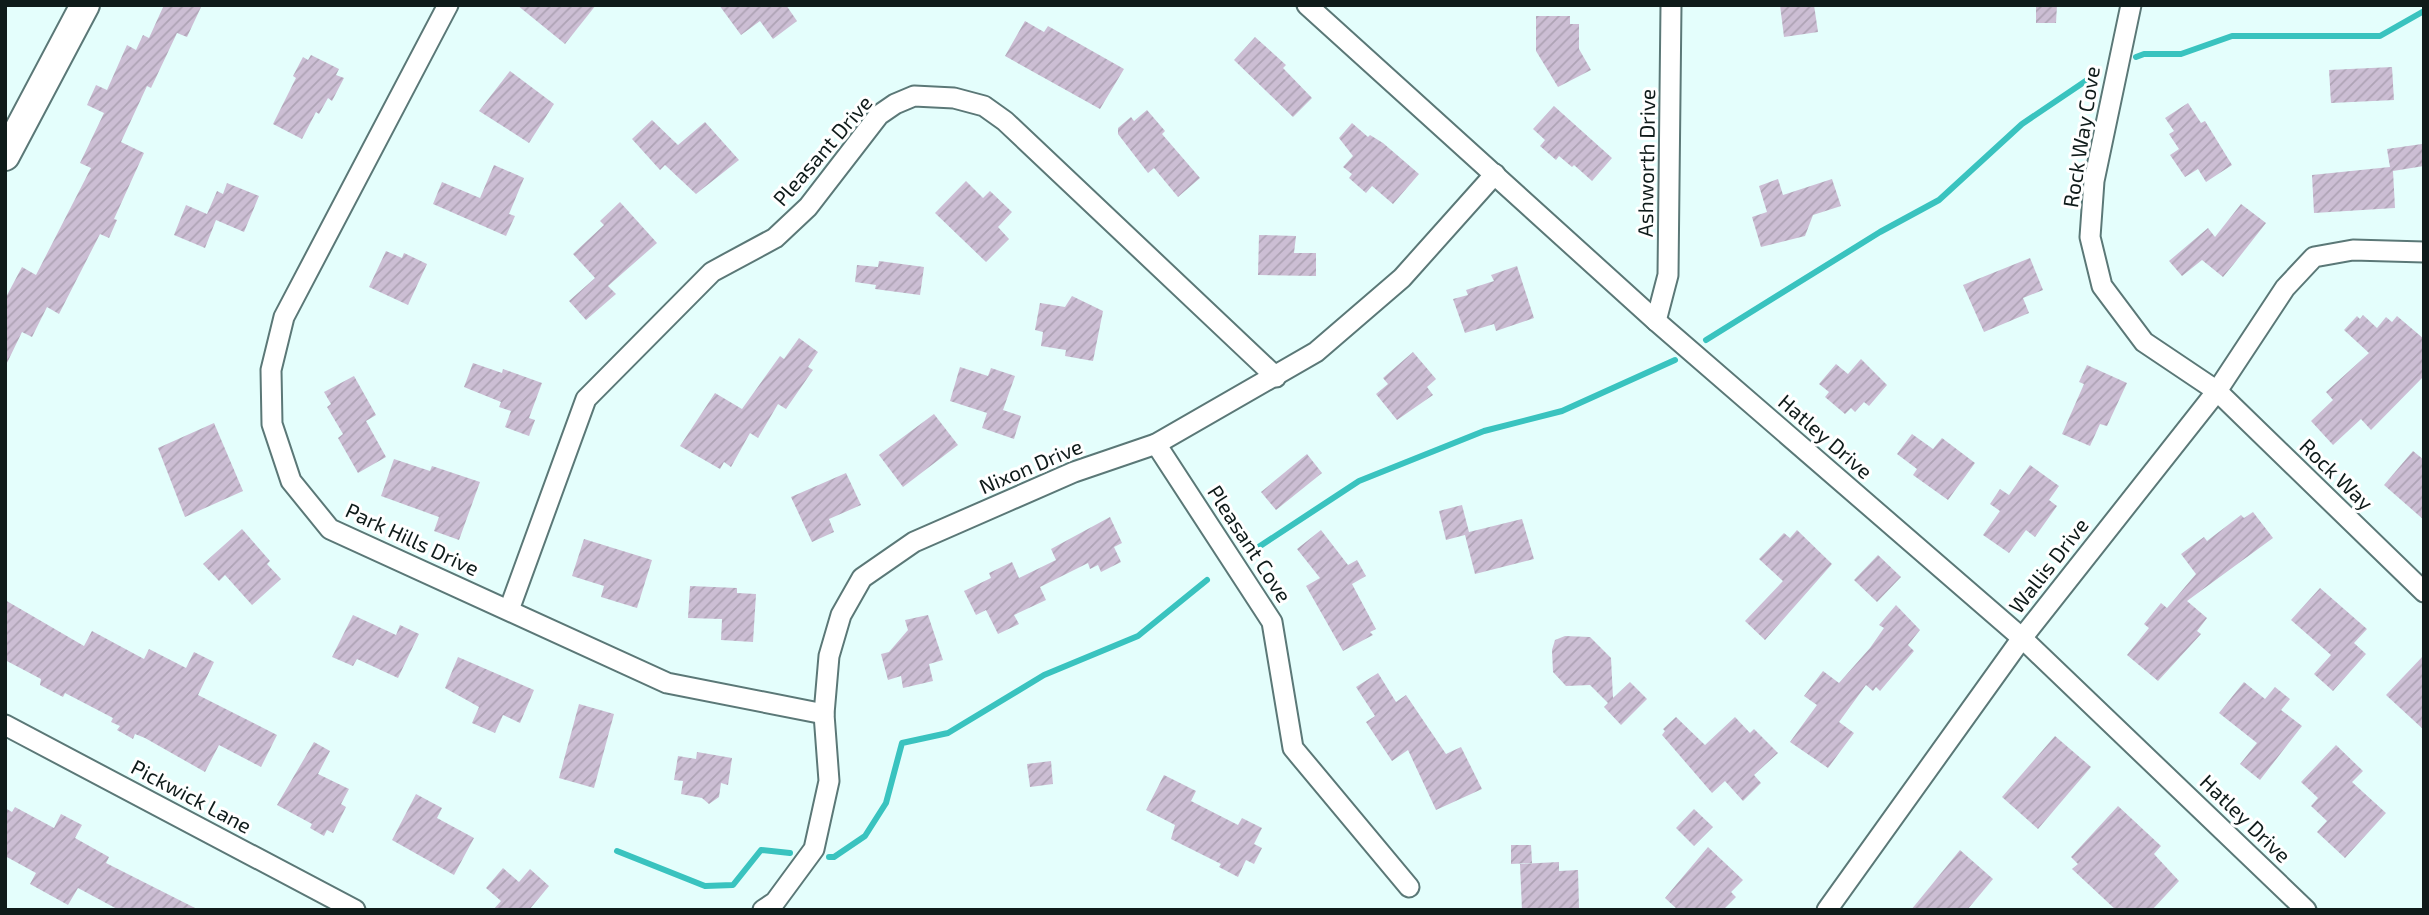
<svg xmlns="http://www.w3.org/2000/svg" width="2429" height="915" font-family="'Exo 2',sans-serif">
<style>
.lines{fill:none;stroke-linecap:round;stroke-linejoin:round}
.stream{stroke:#39c3bf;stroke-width:6}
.building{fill:url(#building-hatch)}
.street-casing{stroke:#5b7877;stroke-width:23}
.secondary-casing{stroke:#5b7877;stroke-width:32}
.street{stroke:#fff;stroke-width:19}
.secondary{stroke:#fff;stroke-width:28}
.labels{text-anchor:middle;stroke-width:6;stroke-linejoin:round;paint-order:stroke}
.street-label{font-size:21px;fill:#0f1b1a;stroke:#fff}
</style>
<defs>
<pattern id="building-hatch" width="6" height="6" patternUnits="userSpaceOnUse" patternTransform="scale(1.75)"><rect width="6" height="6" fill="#ccbed4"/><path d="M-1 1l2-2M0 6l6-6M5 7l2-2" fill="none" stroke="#aea3b5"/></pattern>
</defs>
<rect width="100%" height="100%" fill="#e4fefc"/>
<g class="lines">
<g class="stream">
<path d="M2136 57 2144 54H2181L2232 36H2380L2424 11"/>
<path d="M1706 340 1880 232 1939 200 2022 124 2099 72"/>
<path d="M1254 550 1359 481 1484 431 1562 411 1675 360"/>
<path d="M617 851 705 886 733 885 761 850 790 853"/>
<path d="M829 857H834L865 836 886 803 902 743 948 733 1044 675 1138 636 1207 580"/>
</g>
</g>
<g class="building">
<path d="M164 5H202L187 37 177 33 151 88 147 86 121 142 144 153 114 219 117 220 109 238 100 234 59 314 47 307 32 337 22 332 5 367V299L22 267 36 275 91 168 80 163 104 113 87 105 96 85 107 90 127 45 136 50 143 35 149 38Z"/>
<path d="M517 5H596L565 44Z"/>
<path d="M719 5H786L797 21 773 39 760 21 741 35Z"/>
<path d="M1780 5H1814L1818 32 1784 37Z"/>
<path d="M2036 5H2057L2056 23H2036Z"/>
<path d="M1536 16H1570V24H1579V49L1591 70 1558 87 1536 51Z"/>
<path d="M1025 21 1044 32 1048 26 1124 69 1100 109 1005 56Z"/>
<path d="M1255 37 1286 65 1283 68 1312 98 1293 117 1234 60Z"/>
<path d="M311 55 339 69 336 75 344 78 332 101 328 98 319 114 316 112 302 139 273 124 296 78 293 76 303 57 308 60Z"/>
<path d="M2392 67 2394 100 2331 103 2329 70Z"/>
<path d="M510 71 554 104 529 143 479 111Z"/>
<path d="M2188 103 2201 123 2205 121 2232 165 2206 182 2198 169 2185 177 2170 155 2179 149 2169 134 2174 131 2165 118Z"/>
<path d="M1554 106 1612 158 1592 181 1574 165 1572 167 1559 156 1556 160 1540 146 1545 140 1533 129Z"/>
<path d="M1147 110 1165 131 1162 134 1200 178 1178 197 1154 168 1148 173 1118 134V128L1131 117 1134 121Z"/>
<path d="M652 120 678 145 705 122 739 160 696 194 665 165 660 170 632 139Z"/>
<path d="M1352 123 1368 137 1370 135 1383 143 1419 174 1393 204 1372 186 1366 193 1349 178 1352 174 1343 167 1353 156 1339 138Z"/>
<path d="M2422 144 2424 166 2393 171 2395 208 2314 213 2312 175 2390 167 2387 149Z"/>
<path d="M494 165 524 178 509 214 515 216 506 236 433 204 442 182 480 198Z"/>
<path d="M1778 179 1783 195 1832 179 1841 206 1813 215 1805 236 1761 247 1752 217 1767 212 1759 186Z"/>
<path d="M966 181 983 198 990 191 1012 212 998 227 1009 239 986 262 935 213Z"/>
<path d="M227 183 259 196 244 232 216 220 205 248 174 235 186 205 207 214 217 191 223 194Z"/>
<path d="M620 202 657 243 608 286 616 294 586 320 569 301 595 278 573 254 604 225 600 221Z"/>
<path d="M2241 204 2266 223 2233 265 2223 277 2202 260 2182 276 2169 261 2208 228 2215 237Z"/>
<path d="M1259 235 1296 236 1294 253H1316V276L1258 275Z"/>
<path d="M386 251 402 258 404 253 427 264 408 305 369 287Z"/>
<path d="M2030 258 2043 290 2023 298 2029 313 1984 332 1963 285Z"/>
<path d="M879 261 924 267 920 295 875 289 876 285 855 282 857 265 878 267Z"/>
<path d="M1517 266 1534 318 1496 331 1494 324 1465 333 1453 299 1468 295 1466 290 1494 281 1491 275Z"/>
<path d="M1072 296 1103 311 1093 361 1065 356 1066 350 1041 346 1043 332 1035 330 1040 303 1065 307Z"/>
<path d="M2363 315 2377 328 2386 317 2392 322 2397 316 2424 339V376L2371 430 2361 419 2333 445 2311 421 2333 400 2326 392 2369 353 2344 330 2357 316 2360 319Z"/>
<path d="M799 338 818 352 808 367 813 370 786 409 778 404 758 438 750 433 731 467 724 462 720 469 680 446 715 393 742 409 780 356 784 359Z"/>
<path d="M1413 352 1436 379 1427 387 1433 395 1397 420 1376 394 1388 384 1383 378Z"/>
<path d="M1861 359 1887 385 1869 406 1864 402 1855 412 1851 408 1845 414 1825 397 1829 392 1819 384 1836 364 1848 374Z"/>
<path d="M473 363 502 373 503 369 542 383 529 418 535 420 529 436 505 427 511 411 499 407 501 402 464 387Z"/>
<path d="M2087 365 2127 383 2107 426 2100 424 2090 446 2062 434 2084 384 2079 382Z"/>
<path d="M960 367 988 376 991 368 1015 376 1003 410 1021 416 1014 439 982 428 987 413 950 401Z"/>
<path d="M354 376 376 415 366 421 386 457 358 473 338 438 343 434 327 407 331 404 324 392Z"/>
<path d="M934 414 958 445 903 487 879 455Z"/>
<path d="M214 423 243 491 185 517 158 448Z"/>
<path d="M1912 434 1933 449 1942 438 1975 463 1948 500 1913 475 1917 469 1897 454Z"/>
<path d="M2413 451 2424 460V520L2384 485Z"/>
<path d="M1307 454 1322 473 1276 510 1261 492Z"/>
<path d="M394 459 430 471 432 466 480 482 459 540 434 531 439 517 381 496Z"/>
<path d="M2030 465 2059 486 2049 500 2057 506 2035 537 2026 530 2009 553 1983 535 2000 511 1990 504 2000 489 2009 495Z"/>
<path d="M846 473 861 505 829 519 834 532 812 542 791 497Z"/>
<path d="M1462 505 1469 532 1522 519 1534 559 1475 574 1465 535 1446 540 1439 511Z"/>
<path d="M2253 512 2273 538 2187 601 2207 618 2197 631 2201 634 2158 681 2127 655 2149 628 2144 624 2161 603 2167 608 2196 574 2181 554 2204 537 2207 541 2241 515 2244 518Z"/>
<path d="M1110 517 1122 543 1114 547 1121 562 1101 572 1098 565 1090 569 1088 563 1040 587 1046 600 1014 615 1019 624 998 634 986 610 976 615 964 591 991 578 989 573 1012 562 1019 578 1056 560 1051 549Z"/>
<path d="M242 529 270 561 267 564 281 579 252 605 225 575 219 581 203 564Z"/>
<path d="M1321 530 1348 565 1357 560 1366 576 1352 584 1376 629 1370 632 1373 635 1343 651 1306 586 1320 578 1297 549Z"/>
<path d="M1797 530 1832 564 1765 640 1745 621 1783 581 1759 559 1784 533 1790 538Z"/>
<path d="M584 539 652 560 637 608 601 597 604 586 572 576Z"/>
<path d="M1878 555 1901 577 1877 602 1854 580Z"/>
<path d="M690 586 737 588V593L756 594 753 642 721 640 722 619 688 618Z"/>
<path d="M2320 588 2367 629 2354 643 2366 654 2333 691 2314 674 2331 655 2291 620Z"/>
<path d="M5 600 84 646 92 631 144 659 149 649 186 668 194 652 214 662 198 695 277 735 261 767 219 745 205 772 145 738 135 734 133 739 117 730 120 726 111 722 113 718 65 693 63 697 40 685 41 679 5 660Z"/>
<path d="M1896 605 1920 630 1908 645 1914 651 1880 691 1876 687 1873 691 1866 685 1839 722 1854 733 1828 768 1790 742 1817 705 1804 696 1823 671 1839 683 1870 648 1884 628 1879 625Z"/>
<path d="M353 615 396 635 400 625 419 634 398 678 357 659 353 666 332 657Z"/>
<path d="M928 615 943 660 929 664 933 681 903 688 901 676 888 680 881 654 889 652 908 630 905 620Z"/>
<path d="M1565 636 1590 637 1611 658 1613 698 1630 682 1647 699 1621 725 1604 707 1608 703 1590 685 1566 686 1553 672 1552 650 1555 640Z"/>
<path d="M2424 655V730L2386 695Z"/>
<path d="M458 657 534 690 520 723 503 715 495 733 472 723 479 707 445 688Z"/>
<path d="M1378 673 1396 702 1406 695 1446 754 1461 747 1482 789 1436 810 1408 750 1392 761 1366 722 1375 716 1356 687Z"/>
<path d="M2244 682 2265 699 2275 687 2290 699 2281 710 2302 726 2260 780 2240 764 2257 743 2219 713Z"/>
<path d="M579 704 614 714 594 788 559 778Z"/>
<path d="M1676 717 1705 745 1735 717 1750 733 1754 729 1778 753 1754 775 1761 783 1743 801 1725 781 1712 793 1662 735 1665 731 1663 729Z"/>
<path d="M2055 736 2091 767 2038 829 2002 797Z"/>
<path d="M314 742 330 751 318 774 349 789 341 804 346 807 333 833 327 830 324 836 310 828 312 824 277 805Z"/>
<path d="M2336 745 2363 771 2352 782 2386 813 2345 858 2317 832 2327 821 2311 806 2318 798 2301 782Z"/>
<path d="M697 752 732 758 728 785 721 783 719 797 709 804 702 798 681 794 683 781 674 780 678 756 696 759Z"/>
<path d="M1051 761 1053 784 1030 787 1027 764Z"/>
<path d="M1164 775 1196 791 1191 801 1238 825 1242 818 1262 828 1254 844 1262 848 1254 864 1246 860 1238 877 1219 867 1221 864 1171 839 1175 825 1146 810Z"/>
<path d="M416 794 442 808 437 818 474 838 454 875 392 840Z"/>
<path d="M2118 806 2161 846 2154 854 2179 881 2152 910H2116L2072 869 2078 864 2071 857Z"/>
<path d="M15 807 54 828 61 814 82 825 75 838 109 857 106 863 199 910H119L78 888 68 905 30 884 36 873 5 856V808L12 812Z"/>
<path d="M1694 809 1713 827 1694 846 1676 828Z"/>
<path d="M1511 845H1531L1532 863 1511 864Z"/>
<path d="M1708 847 1743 880 1731 892 1736 897 1723 910H1678L1665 898Z"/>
<path d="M1960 850 1993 879 1967 910H1911Z"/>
<path d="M1559 862V871L1578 870 1579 908 1522 910 1520 864Z"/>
<path d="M503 868 519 882 530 869 549 886 529 910H493L501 901 486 888Z"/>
</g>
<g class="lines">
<defs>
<g id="street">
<path d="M448 5 284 317 271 370 272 424 291 481 330 529 667 683 824 714"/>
<path d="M1307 5 1656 321 2022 638 2306 910"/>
<path d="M2131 5 2094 181 2090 237 2102 286 2144 342 2217 391 2424 592"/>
<path d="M1656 321 1668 275 1671 5"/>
<path d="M1156 444 1272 622 1293 748 1409 887"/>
<path d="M509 610 586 399 712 272 775 238 808 207 879 115 895 104 914 96 954 98 984 106 1005 121 1276 377"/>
<path d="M5 725 355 910"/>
<path d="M763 910 775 902 814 849 829 781 824 714 829 656 841 615 862 578 914 542 1074 472 1156 444 1316 352 1402 278 1495 174"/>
<path d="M1827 910 2022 638 2217 391 2285 288 2314 257 2353 250 2424 252"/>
</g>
<path id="secondary" d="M5 156 85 5"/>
</defs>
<use href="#street" class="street-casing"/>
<use href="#secondary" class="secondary-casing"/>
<use href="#street" class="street"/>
<use href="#secondary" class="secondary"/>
</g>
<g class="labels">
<g class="street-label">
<text transform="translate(2082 137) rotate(-81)" y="7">Rock Way Cove</text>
<text transform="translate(823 151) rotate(-49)" y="7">Pleasant Drive</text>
<text transform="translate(1647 163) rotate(-89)" y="7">Ashworth Drive</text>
<text transform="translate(1825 437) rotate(41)" y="7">Hatley Drive</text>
<text transform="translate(1031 467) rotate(-23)" y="7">Nixon Drive</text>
<text transform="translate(2336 475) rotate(44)" y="7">Rock Way</text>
<text transform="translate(412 540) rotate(25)" y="7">Park Hills Drive</text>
<text transform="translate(1249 544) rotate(57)" y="7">Pleasant Cove</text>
<text transform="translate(2049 566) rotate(-52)" y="7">Wallis Drive</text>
<text transform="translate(191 797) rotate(28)" y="7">Pickwick Lane</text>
<text transform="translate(2245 819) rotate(44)" y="7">Hatley Drive</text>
</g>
</g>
<rect width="2429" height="915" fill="none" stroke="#0f1b1a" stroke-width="14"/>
</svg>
